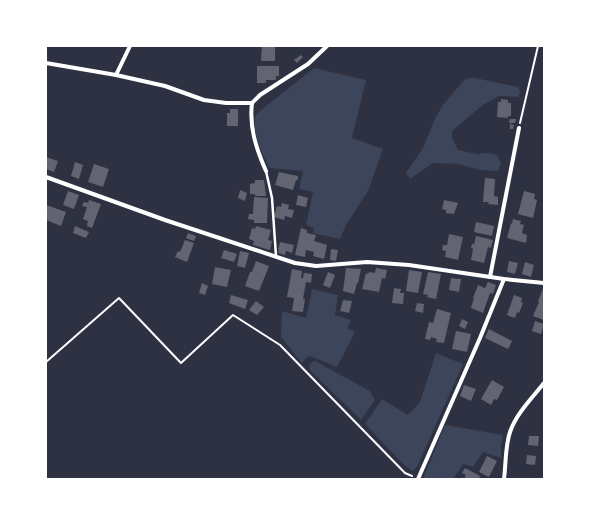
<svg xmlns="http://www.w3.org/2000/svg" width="590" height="525" font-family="Montserrat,sans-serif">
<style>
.green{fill:#3c4559}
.building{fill:#626471}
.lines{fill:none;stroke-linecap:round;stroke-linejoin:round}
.path{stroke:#fff;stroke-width:2}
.service{stroke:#fff;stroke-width:2.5}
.minor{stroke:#fff;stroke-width:4}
</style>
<rect width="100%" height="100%" fill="#2d3142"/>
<g class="green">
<path d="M314 68 366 80 352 138 383 149 368 191 346 225 340 239 313 233 314 228 306 225 313 192 299 189 303 171 270 168C263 158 252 130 255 117 256 114 259 112 261 110Z"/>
<path d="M469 78H475L518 87C520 90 521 94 518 97L499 96 484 104 452 131V138L458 150 477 154 489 153 497 155 501 163 498 171 480 170 459 164 433 163 410 179 406 173 423 148 434 121 442 106 465 79Z"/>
<path d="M312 289 338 295 335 315 351 320 347 328 355 332 337 367 310 356 306 358 302 363 281 337 282 311 306 318Z"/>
<path d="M436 353 463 364 417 467 413 471 404 465 365 424 382 399 408 415 420 402Z"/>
<path d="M315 361 370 391 375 400 361 420 310 370 309 365 312 362Z"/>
<path d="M445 425 503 435 501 448V458L483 452 473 467 463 464 453 479H423Z"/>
</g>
<g class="building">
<path d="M262 46H275V61H261Z"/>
<path d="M301 55 303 57 297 63 294 60Z"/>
<path d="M257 66H279V76H276V80H266V83H257Z"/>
<path d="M501 99 508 100V103H511V116H508V118L497 117 498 102H501Z"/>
<path d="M230 109H238V126H227V113H230Z"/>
<path d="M510 119H516L515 123H509Z"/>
<path d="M510 124 514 125 513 129H510Z"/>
<path d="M46 157 58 161 54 172 46 169Z"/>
<path d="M75 162 83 165 79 179 71 176Z"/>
<path d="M94 164 109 169 103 187 88 182Z"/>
<path d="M279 172 298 176V180H296L293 190 275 185Z"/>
<path d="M485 178 495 179 494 196 498 197V205L488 204 489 202H483Z"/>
<path d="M255 180H264L266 196H255V194H250V184L255 183Z"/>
<path d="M240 190 247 193 245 201 238 198Z"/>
<path d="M68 191 79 195 74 209 63 205Z"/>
<path d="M524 191 535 194 534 199 537 200 533 218 518 214Z"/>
<path d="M298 195 308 198 306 207 296 205Z"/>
<path d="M254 197 268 198 267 223H254V220L248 219 249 214H253Z"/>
<path d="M89 200 101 204 92 228 87 226 88 221 83 219 87 207 82 206 84 202 88 203Z"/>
<path d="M444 200 458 203 454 214 446 213V210L442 209Z"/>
<path d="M282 203 289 205 288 209 294 210 292 218 285 216 284 220 274 217 277 206 281 207Z"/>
<path d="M46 205 66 212 61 226 46 220Z"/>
<path d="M513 219 521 221 520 224 524 225 522 233 527 235 526 243 507 238 511 223 512 224Z"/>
<path d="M476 222 494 226 492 236 474 232Z"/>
<path d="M75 226 89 232 86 238 73 233Z"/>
<path d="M256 226 271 230 268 240 272 241 270 250 253 245 254 241 249 239 252 228 255 229Z"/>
<path d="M301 228 307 230V233L316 235 314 241 327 245 324 259 313 256 314 252 306 250 305 257 295 255Z"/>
<path d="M188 233 196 236 194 241 186 238Z"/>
<path d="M449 234 463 237 458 260 445 257 446 251 442 250 443 245H447Z"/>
<path d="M476 236 493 240 491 248 488 247 484 263 471 260 473 249 471 248 472 244H474Z"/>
<path d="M185 240 194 243 187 262 175 257 178 251 180 252Z"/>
<path d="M280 242 294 245 292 253 286 251 285 255 278 253 279 250H278Z"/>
<path d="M331 249 338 250 336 261 330 260Z"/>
<path d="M224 250 237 254 234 262 221 258Z"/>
<path d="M240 251 249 253 245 268 237 266Z"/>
<path d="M256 261 269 266 259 291 245 286 250 272H252Z"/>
<path d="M509 261 518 263 515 274 507 272Z"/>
<path d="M525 262 534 265 531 277 522 274Z"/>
<path d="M215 267 231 270 227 287 212 284Z"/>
<path d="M346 268 361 269 358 283H357L354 294 343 291Z"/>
<path d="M376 268 387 270 385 279 382 278 379 292 362 289 366 273 368 274 369 272 375 273Z"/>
<path d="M292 269 302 271 301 278H303L304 273 312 274 311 283 306 282 303 299H305L303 312 292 311 294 298 287 297Z"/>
<path d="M409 270 422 272 418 293 406 291Z"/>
<path d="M328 272 335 275 330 288 323 285Z"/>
<path d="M428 272 441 274 436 299 427 297 428 295 423 294Z"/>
<path d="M451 278 461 279 459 292 449 290Z"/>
<path d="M488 282 496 285 493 294 490 293 483 313 471 308 474 298H473L478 285 485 288Z"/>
<path d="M202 283 208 286 205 295 199 293Z"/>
<path d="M544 286V320L533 316 539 302 538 301Z"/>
<path d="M394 288 401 289 400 293H404L403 304 392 303Z"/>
<path d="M231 295 248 300 245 309 229 303Z"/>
<path d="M514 295 522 298 521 302 523 303 519 313 517 312 515 318 507 315Z"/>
<path d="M343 300 352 301 349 313 340 311Z"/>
<path d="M256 301 264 307 257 315 249 310Z"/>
<path d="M417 303 424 304 423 313 415 311Z"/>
<path d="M437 309 451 313 444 343 436 342 437 339 431 337 430 340 425 339 429 322 433 323Z"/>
<path d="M462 319 468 322 465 329 459 326Z"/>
<path d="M535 321 544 324 541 334 532 331Z"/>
<path d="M489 329 512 341 508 349 485 338Z"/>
<path d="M456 331 471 334 467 352 452 349Z"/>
<path d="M492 380 504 387 497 400 494 399 491 405 481 399Z"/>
<path d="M464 385 476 389 471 401 460 396Z"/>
<path d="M529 436H539L538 446 528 445Z"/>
<path d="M527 455 536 456 535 465 526 464Z"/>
<path d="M487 456 497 461 489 477 479 472Z"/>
<path d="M465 468 480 476 479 479H464L466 475 462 473Z"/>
</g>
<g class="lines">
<g class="path">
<path d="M520 123 538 46"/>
<path d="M46 362 119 298 181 363 233 315 280 345 405 473 412 476"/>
</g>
<path class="service" d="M266 171 272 198 276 256"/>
<g class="minor">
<path d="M46 63 116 75 165 86 204 100 226 103H252"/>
<path d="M116 75 130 46"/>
<path d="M266 171C256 148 249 127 252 103L260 95 308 64 327 46"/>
<path d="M46 177 165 220 295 263 316 266 367 262 409 265 504 279 544 283"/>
<path d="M490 277 519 128"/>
<path d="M418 479 480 338 504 279"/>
<path d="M504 479C506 464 505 447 510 432 516 414 532 398 544 383"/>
</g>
</g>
<rect width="590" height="525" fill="none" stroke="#ffffff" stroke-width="94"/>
</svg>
